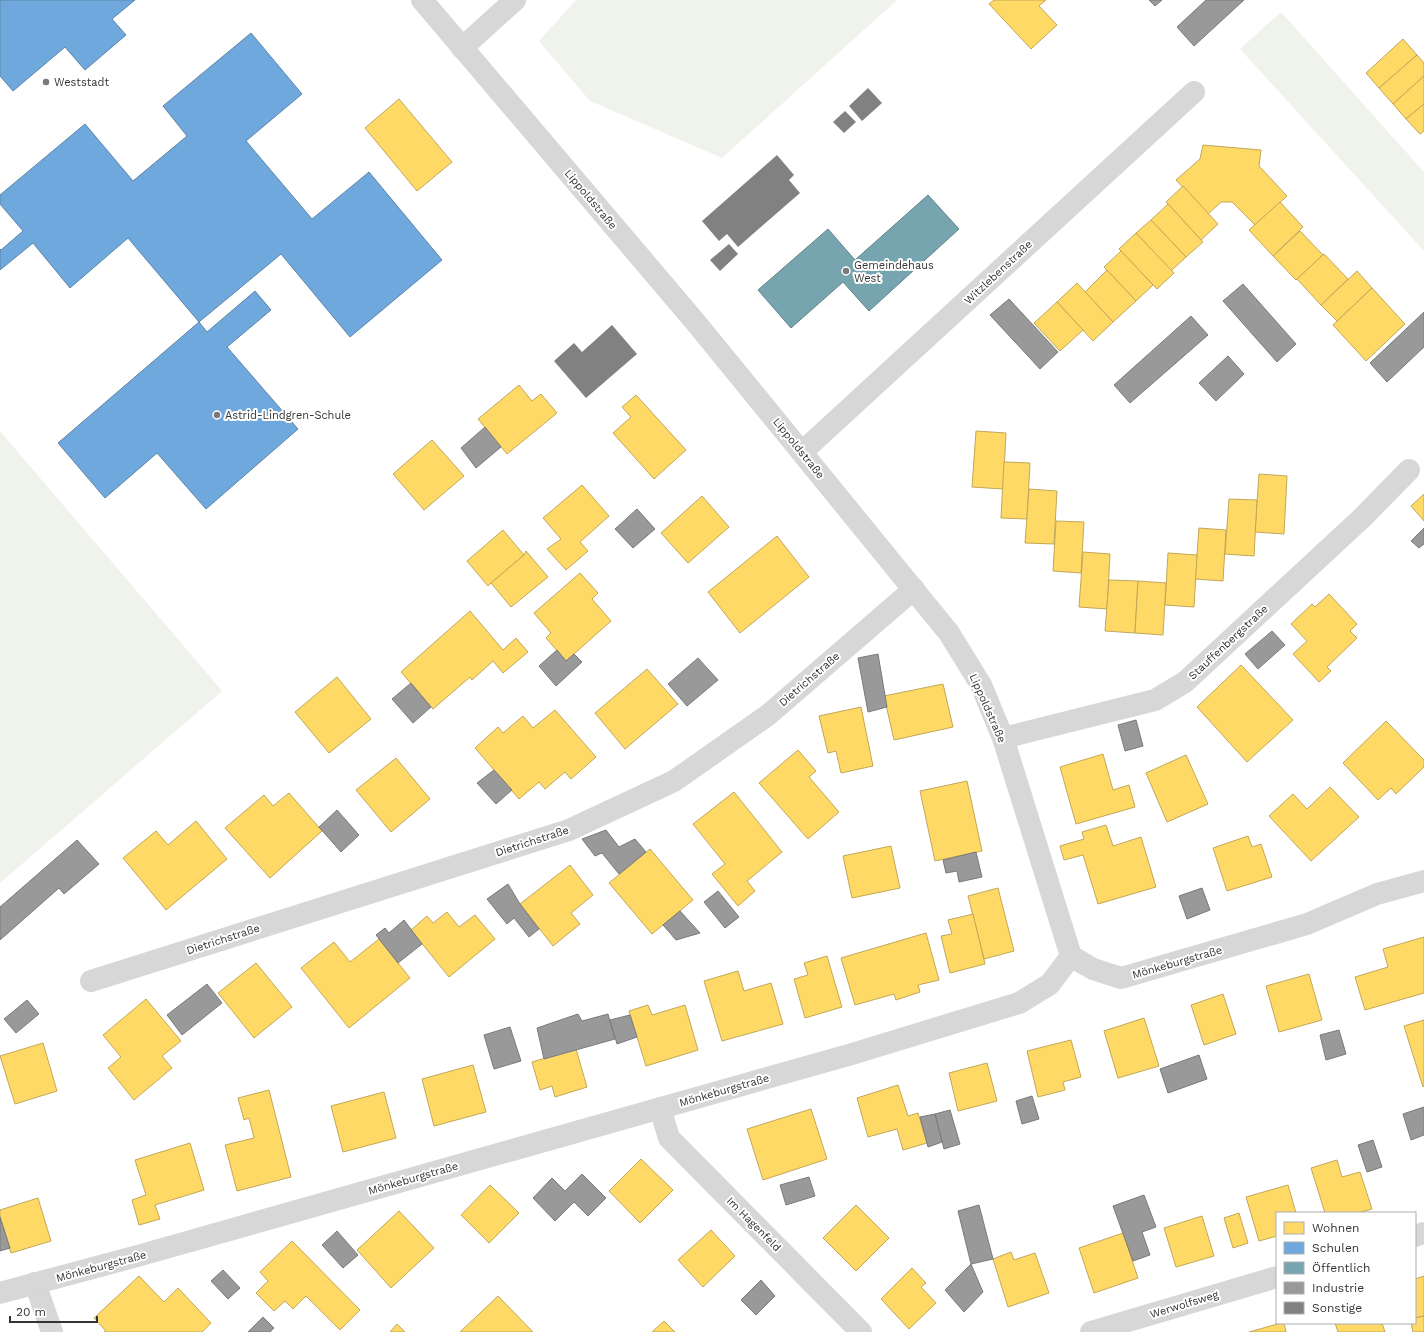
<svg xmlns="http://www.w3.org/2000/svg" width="1424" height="1332" font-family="'Work Sans',sans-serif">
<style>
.green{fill:#eff3ec}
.homes{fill:#ffd966;stroke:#c2a757}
.schools{fill:#6fa8dc;stroke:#5d85a9}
.public{fill:#76a5af;stroke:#62838a}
.industry{fill:#999;stroke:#7a7a7a}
.building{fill:#818181}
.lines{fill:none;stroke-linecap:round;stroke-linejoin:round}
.street{stroke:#d7d7d7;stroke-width:22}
.poi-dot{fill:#7a7a7a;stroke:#fff;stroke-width:1.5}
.labels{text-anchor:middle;stroke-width:4;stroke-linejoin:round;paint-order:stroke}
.poi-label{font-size:11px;fill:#333;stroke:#fff;text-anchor:start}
.street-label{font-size:11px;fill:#333;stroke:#fff}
</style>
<rect width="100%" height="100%" fill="#fff"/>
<g class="green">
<path d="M576 0H897L722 158 590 101 539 41Z"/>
<path d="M1281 12 1424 172V251L1240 49Z"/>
<path d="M0 431 222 691 0 883Z"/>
</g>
<g class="homes">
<path d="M994 0H1046L1039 6 1057 25 1031 49 989 4Z"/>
<path d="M1403 39 1417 55 1379 88 1366 73Z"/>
<path d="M1417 55 1424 63V76L1393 104 1379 88Z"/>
<path d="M1424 76V104L1406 119 1393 104Z"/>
<path d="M399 99 452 162 417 191 365 128Z"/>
<path d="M1424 104V131L1420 134 1406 119Z"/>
<path d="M1203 145 1261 150 1259 166 1287 196 1255 225 1232 202H1221L1208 214 1176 180 1200 159Z"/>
<path d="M1183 186 1218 224 1201 240 1166 202Z"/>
<path d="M1280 202 1303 227 1273 256 1249 230Z"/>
<path d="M1168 204 1203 242 1186 257 1151 220Z"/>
<path d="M1151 220 1186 257 1171 271 1136 233Z"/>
<path d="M1300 231 1323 255 1296 280 1273 256Z"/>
<path d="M1136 233 1174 273 1157 289 1119 249Z"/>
<path d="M1121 251 1153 285 1136 301 1104 267Z"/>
<path d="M1324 254 1348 279 1321 305 1297 279Z"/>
<path d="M1107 270 1136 301 1113 322 1085 292Z"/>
<path d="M1357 271 1372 288 1337 321 1321 305Z"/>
<path d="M1077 283 1113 322 1093 341 1057 302Z"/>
<path d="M1372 288 1405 324 1366 361 1333 325Z"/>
<path d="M1057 302 1083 330 1060 351 1034 323Z"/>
<path d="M519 385 532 401 541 394 557 413 507 454 478 419Z"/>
<path d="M636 395 686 450 654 479 613 433 631 417 622 407Z"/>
<path d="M976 431 1006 433 1003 489 972 487Z"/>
<path d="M432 440 464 476 424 510 393 474Z"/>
<path d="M1004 462 1030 463 1027 519 1001 518Z"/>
<path d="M1259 474 1287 476 1284 534 1255 532Z"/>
<path d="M582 485 609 516 580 542 588 551 566 570 547 549 561 539 543 518Z"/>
<path d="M1029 489 1057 491 1054 544 1025 543Z"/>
<path d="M1424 494V521L1411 506Z"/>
<path d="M702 496 729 527 688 563 661 533Z"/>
<path d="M1229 499 1257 500 1254 556 1225 554Z"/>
<path d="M1056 521 1084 522 1081 573 1053 571Z"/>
<path d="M1199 528 1226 530 1223 581 1195 579Z"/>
<path d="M503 530 524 555 491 583 488 586 467 561Z"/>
<path d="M777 536 809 577 740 633 708 592Z"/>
<path d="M526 551 548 577 511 607 491 583 524 555Z"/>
<path d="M1083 552 1110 554 1107 609 1079 607Z"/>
<path d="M1168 553 1197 555 1194 607 1165 605Z"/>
<path d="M580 573 598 593 592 599 611 621 566 661 546 638 551 633 534 613Z"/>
<path d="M1109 580 1138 581 1135 633 1105 631Z"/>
<path d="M1138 581 1166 583 1163 635 1135 633Z"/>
<path d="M1329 594 1357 624 1350 631 1357 638 1327 667 1331 671 1319 682 1293 654 1307 641 1291 624 1312 604 1315 607Z"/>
<path d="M470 611 503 650 516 638 528 652 503 673 493 661 472 680 470 677 433 709 401 672Z"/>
<path d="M1241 665 1293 720 1247 762 1197 707Z"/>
<path d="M647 669 678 704 625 749 595 713Z"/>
<path d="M337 677 371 719 329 753 295 712Z"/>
<path d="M943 684 953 727 894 740 884 696Z"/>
<path d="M861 707 873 766 841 773 836 751 828 753 819 716Z"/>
<path d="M555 710 596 757 571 779 565 772 545 789 539 782 519 799 475 748 498 727 503 733 523 716 533 728Z"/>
<path d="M1386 721 1424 760V767L1396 794 1391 788 1378 800 1343 763Z"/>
<path d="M798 750 816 771 809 777 839 812 808 839 759 783Z"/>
<path d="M1103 754 1113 790 1129 785 1135 807 1076 824 1060 767Z"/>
<path d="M1186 755 1208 804 1167 822 1146 773Z"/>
<path d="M396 758 430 799 391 832 356 790Z"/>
<path d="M967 781 982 851 935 861 920 791Z"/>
<path d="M1330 787 1359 817 1311 861 1269 816 1293 794 1307 809Z"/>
<path d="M734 792 782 852 747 881 755 891 738 906 712 874 725 864 693 824Z"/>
<path d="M289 793 322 831 270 878 225 828 264 795 273 806Z"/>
<path d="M196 821 227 859 166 910 123 858 156 831 168 845Z"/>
<path d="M1106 825 1113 846 1141 837 1156 887 1098 904 1083 855 1064 860 1060 846 1084 839 1082 832Z"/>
<path d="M1248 836 1252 847 1261 844 1272 877 1227 891 1213 848Z"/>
<path d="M891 846 900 888 852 898 843 856Z"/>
<path d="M650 849 693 900 652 934 609 883Z"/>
<path d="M570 865 593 895 571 913 580 924 553 946 520 904Z"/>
<path d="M998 888 1014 951 984 959 968 896Z"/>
<path d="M447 912 459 927 475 915 495 939 449 977 411 930 427 916 433 923Z"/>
<path d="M973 914 985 964 950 973 941 936 952 934 948 920Z"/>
<path d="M926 933 939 980 918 985 920 992 896 1000 894 994 855 1005 841 958Z"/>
<path d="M1424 937V993L1365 1010 1355 977 1388 967 1383 949Z"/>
<path d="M379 939 410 978 349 1028 301 968 334 942 350 962Z"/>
<path d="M827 956 842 1007 805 1018 794 979 808 975 804 963Z"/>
<path d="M256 963 292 1007 254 1038 218 993Z"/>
<path d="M738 971 744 991 771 983 783 1024 722 1041 704 981Z"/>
<path d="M1309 974 1322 1020 1279 1032 1266 986Z"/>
<path d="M1223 994 1236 1034 1204 1045 1191 1005Z"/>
<path d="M146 999 181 1041 162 1056 172 1068 134 1100 108 1068 121 1057 103 1035Z"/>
<path d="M648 1005 652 1015 685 1005 698 1050 646 1066 629 1011Z"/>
<path d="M1144 1018 1159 1066 1118 1078 1104 1031Z"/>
<path d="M1424 1020V1086L1423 1087 1404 1026Z"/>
<path d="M1071 1040 1081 1077 1063 1082 1065 1090 1038 1097 1027 1051Z"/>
<path d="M43 1043 57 1091 15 1104 0 1056Z"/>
<path d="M576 1049 587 1087 555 1097 552 1086 540 1090 532 1062Z"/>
<path d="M987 1063 997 1101 958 1111 949 1073Z"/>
<path d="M473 1065 486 1112 434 1126 422 1079Z"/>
<path d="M898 1085 908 1116 918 1113 927 1143 903 1150 897 1129 868 1137 857 1098Z"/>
<path d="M269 1090 291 1177 237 1191 225 1145 254 1138 249 1118 244 1120 238 1098Z"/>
<path d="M384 1092 396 1138 343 1152 331 1106Z"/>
<path d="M811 1109 827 1159 763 1180 747 1129Z"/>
<path d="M190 1143 204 1190 155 1205 160 1219 139 1225 132 1200 146 1195 135 1160Z"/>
<path d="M641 1159 673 1190 640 1223 609 1191Z"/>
<path d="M1337 1160 1342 1177 1360 1172 1372 1209 1358 1213H1325L1311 1168Z"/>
<path d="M490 1185 519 1213 489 1243 461 1215Z"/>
<path d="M1288 1185 1296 1213H1277V1236L1259 1241 1246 1197Z"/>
<path d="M38 1198 51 1241 11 1253 0 1217V1210Z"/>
<path d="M856 1205 889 1238 856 1271 823 1238Z"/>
<path d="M399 1211 434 1248 391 1288 357 1250Z"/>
<path d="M1239 1213 1248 1243 1233 1248 1224 1218Z"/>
<path d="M1202 1216 1214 1256 1176 1267 1164 1228Z"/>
<path d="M711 1230 735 1256 703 1287 678 1260Z"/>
<path d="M1123 1233 1138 1278 1094 1293 1079 1248Z"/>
<path d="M292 1241 360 1310 340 1330 306 1296 293 1309 285 1301 274 1311 256 1293 268 1281 260 1272Z"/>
<path d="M1011 1252 1014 1260 1035 1253 1049 1293 1008 1307 993 1259Z"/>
<path d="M912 1268 926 1283 921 1287 936 1303 909 1329 881 1299Z"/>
<path d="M139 1276 164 1302 178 1288 211 1323 202 1332H104L106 1331 94 1318Z"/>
<path d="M1424 1276V1316L1415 1318V1279Z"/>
<path d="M498 1296 533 1332H460Z"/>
<path d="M1424 1316V1332H1413L1411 1323H1415V1318Z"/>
<path d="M664 1321 675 1332H652Z"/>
<path d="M1281 1323H1284L1286 1332H1249Z"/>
<path d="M1335 1323H1382L1385 1332H1338Z"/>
<path d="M397 1324 405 1332H390Z"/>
</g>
<g class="schools">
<path d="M0 0H135L112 19 126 35 85 70 65 47 13 91 0 76Z"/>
<path d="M251 33 302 94 246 141 312 219 369 172 442 260 350 337 281 254 199 322 128 238 70 288 33 243 0 270V249L1 250 23 231 0 204V195L85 124 133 181 187 136 163 106Z"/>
<path d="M255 291 271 310 227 347 298 429 206 509 157 453 105 498 58 443 199 322 207 332Z"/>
</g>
<path class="public" d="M928 195 959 229 869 311 843 282 791 328 758 290 828 229 855 260Z"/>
<g class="industry">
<path d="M1149 0H1162L1155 6Z"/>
<path d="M1206 0H1244L1194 46 1177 27Z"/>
<path d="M1243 284 1296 344 1277 362 1223 301Z"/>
<path d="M1009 299 1058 352 1040 369 990 315Z"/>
<path d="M1424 312V347L1387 382 1370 363Z"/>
<path d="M1191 316 1208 335 1130 403 1114 385Z"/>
<path d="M1228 356 1244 374 1216 401 1199 383Z"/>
<path d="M485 427 501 447 476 468 461 448Z"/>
<path d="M637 509 655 529 633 548 615 529Z"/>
<path d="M1424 528V544L1419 548 1411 541Z"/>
<path d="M1272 631 1285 645 1258 669 1245 654Z"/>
<path d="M557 650 566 661 574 654 582 662 556 686 539 666Z"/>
<path d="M878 654 887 707 868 712 858 658Z"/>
<path d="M698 658 718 680 687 706 668 684Z"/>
<path d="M411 683 431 707 413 723 392 699Z"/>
<path d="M1136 720 1143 746 1125 751 1118 725Z"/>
<path d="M494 770 512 790 496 804 477 783Z"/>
<path d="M337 810 359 835 341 852 319 827Z"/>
<path d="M606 830 619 847 635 839 646 852 619 874 602 853 595 856 582 839Z"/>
<path d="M77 840 99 864 64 894 59 888 0 940V907Z"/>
<path d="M976 852 982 877 959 882 957 871 946 873 943 860Z"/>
<path d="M508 884 520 904 539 929 529 937 514 918 507 924 487 899Z"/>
<path d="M1202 888 1210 910 1187 919 1179 896Z"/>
<path d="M718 891 739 917 725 928 704 902Z"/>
<path d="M680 911 700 933 676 940 663 925Z"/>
<path d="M404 920 422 944 398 963 376 935 385 928 389 933Z"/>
<path d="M207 984 222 1003 182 1035 167 1015Z"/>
<path d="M27 1000 39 1014 16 1033 4 1019Z"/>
<path d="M578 1014 582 1021 608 1014 615 1039 544 1059 537 1028Z"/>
<path d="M630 1015 637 1037 617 1044 610 1020Z"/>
<path d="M510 1027 521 1061 494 1069 484 1035Z"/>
<path d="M1339 1030 1346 1054 1326 1060 1320 1035Z"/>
<path d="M1199 1055 1207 1079 1168 1093 1160 1069Z"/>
<path d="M1032 1096 1039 1119 1022 1124 1016 1101Z"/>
<path d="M1424 1107V1135L1411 1140 1403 1114Z"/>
<path d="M950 1110 960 1144 944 1149 935 1114Z"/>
<path d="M935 1114 942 1142 928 1147 920 1117Z"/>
<path d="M1373 1140 1382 1167 1367 1172 1358 1145Z"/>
<path d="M582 1174 606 1198 588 1216 574 1202 555 1221 533 1198 552 1178 565 1191Z"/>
<path d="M809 1177 815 1196 786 1205 780 1185Z"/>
<path d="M1144 1195 1156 1227 1142 1232 1150 1255 1133 1261 1113 1206Z"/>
<path d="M979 1205 993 1259 971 1264 958 1211Z"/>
<path d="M0 1217 10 1248 0 1251Z"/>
<path d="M337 1231 358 1255 343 1268 322 1245Z"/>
<path d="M971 1264 983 1292 964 1312 945 1290Z"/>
<path d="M223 1270 240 1288 228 1299 211 1281Z"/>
<path d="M761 1280 775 1296 756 1315 741 1300Z"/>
<path d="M263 1317 274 1328 270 1332H248Z"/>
</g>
<g class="building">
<path d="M868 88 882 103 862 121 849 106Z"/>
<path d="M845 111 856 122 844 133 833 122Z"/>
<path d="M777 155 794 175 789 180 800 193 738 247 727 234 719 241 702 221Z"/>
<path d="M729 244 738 254 720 271 710 260Z"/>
<path d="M612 325 637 354 586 398 554 361 574 343 582 352Z"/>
</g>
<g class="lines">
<g class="street">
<path d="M422 0 697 324 949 633 981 685 1003 738 1071 956"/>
<path d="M462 48 515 0"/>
<path d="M802 452 1194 92"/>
<path d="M1003 738 1155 700 1185 682 1363 517 1409 470"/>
<path d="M91 981 569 830 674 781 768 715 914 589"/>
<path d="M660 1108 669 1138 861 1332"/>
<path d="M1415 1236 1424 1233"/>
<path d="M35 1283 52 1332"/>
<path d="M0 1293 141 1255 852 1054 1019 1003 1050 984 1071 956 1093 969 1121 978 1307 924 1377 894 1424 881"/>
<path d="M1091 1332 1277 1277"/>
</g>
</g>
<g class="poi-dot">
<circle cx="46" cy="82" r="4"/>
<circle cx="846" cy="271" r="4"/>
<circle cx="217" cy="415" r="4"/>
</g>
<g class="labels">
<g class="poi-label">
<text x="54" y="86">Weststadt</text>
<text x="854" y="269">Gemeindehaus<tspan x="854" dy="13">West</tspan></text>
<text x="225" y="419">Astrid-Lindgren-Schule</text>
</g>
<g class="street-label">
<text transform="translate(591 199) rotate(50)" y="4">Lippoldstraße</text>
<text transform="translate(998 272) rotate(-43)" y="4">Witzlebenstraße</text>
<text transform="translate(799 448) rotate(51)" y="4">Lippoldstraße</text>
<text transform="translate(1228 642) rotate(-43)" y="4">Stauffenbergstraße</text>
<text transform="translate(809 679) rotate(-41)" y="4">Dietrichstraße</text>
<text transform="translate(988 708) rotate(66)" y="4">Lippoldstraße</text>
<text transform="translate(532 841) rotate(-18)" y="4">Dietrichstraße</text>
<text transform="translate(223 939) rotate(-18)" y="4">Dietrichstraße</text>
<text transform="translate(1177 962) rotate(-16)" y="4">Mönkeburgstraße</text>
<text transform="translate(724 1090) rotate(-16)" y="4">Mönkeburgstraße</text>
<text transform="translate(413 1178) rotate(-16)" y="4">Mönkeburgstraße</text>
<text transform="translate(754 1224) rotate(45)" y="4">Im Hagenfeld</text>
<text transform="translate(101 1266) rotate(-15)" y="4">Mönkeburgstraße</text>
<text transform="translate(1184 1304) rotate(-17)" y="4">Werwolfsweg</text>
</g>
</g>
<rect x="1276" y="1212" width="140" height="112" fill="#ffffff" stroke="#adadad"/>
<rect x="1284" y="1222" width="20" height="12" fill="#ffd966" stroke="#adadad"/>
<text x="1312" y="1232" font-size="12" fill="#333333">Wohnen</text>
<rect x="1284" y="1242" width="20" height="12" fill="#6fa8dc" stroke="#adadad"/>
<text x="1312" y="1252" font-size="12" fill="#333333">Schulen</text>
<rect x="1284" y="1262" width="20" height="12" fill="#76a5af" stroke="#adadad"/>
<text x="1312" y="1272" font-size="12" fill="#333333">Öffentlich</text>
<rect x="1284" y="1282" width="20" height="12" fill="#999999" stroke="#adadad"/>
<text x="1312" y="1292" font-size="12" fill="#333333">Industrie</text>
<rect x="1284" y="1302" width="20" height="12" fill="#818181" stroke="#adadad"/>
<text x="1312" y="1312" font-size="12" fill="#333333">Sonstige</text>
<path d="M10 1316v6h87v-6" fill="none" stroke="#333333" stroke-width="2"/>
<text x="16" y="1316" font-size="12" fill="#333333" stroke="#ffffff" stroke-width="3" paint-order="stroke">20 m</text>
</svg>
